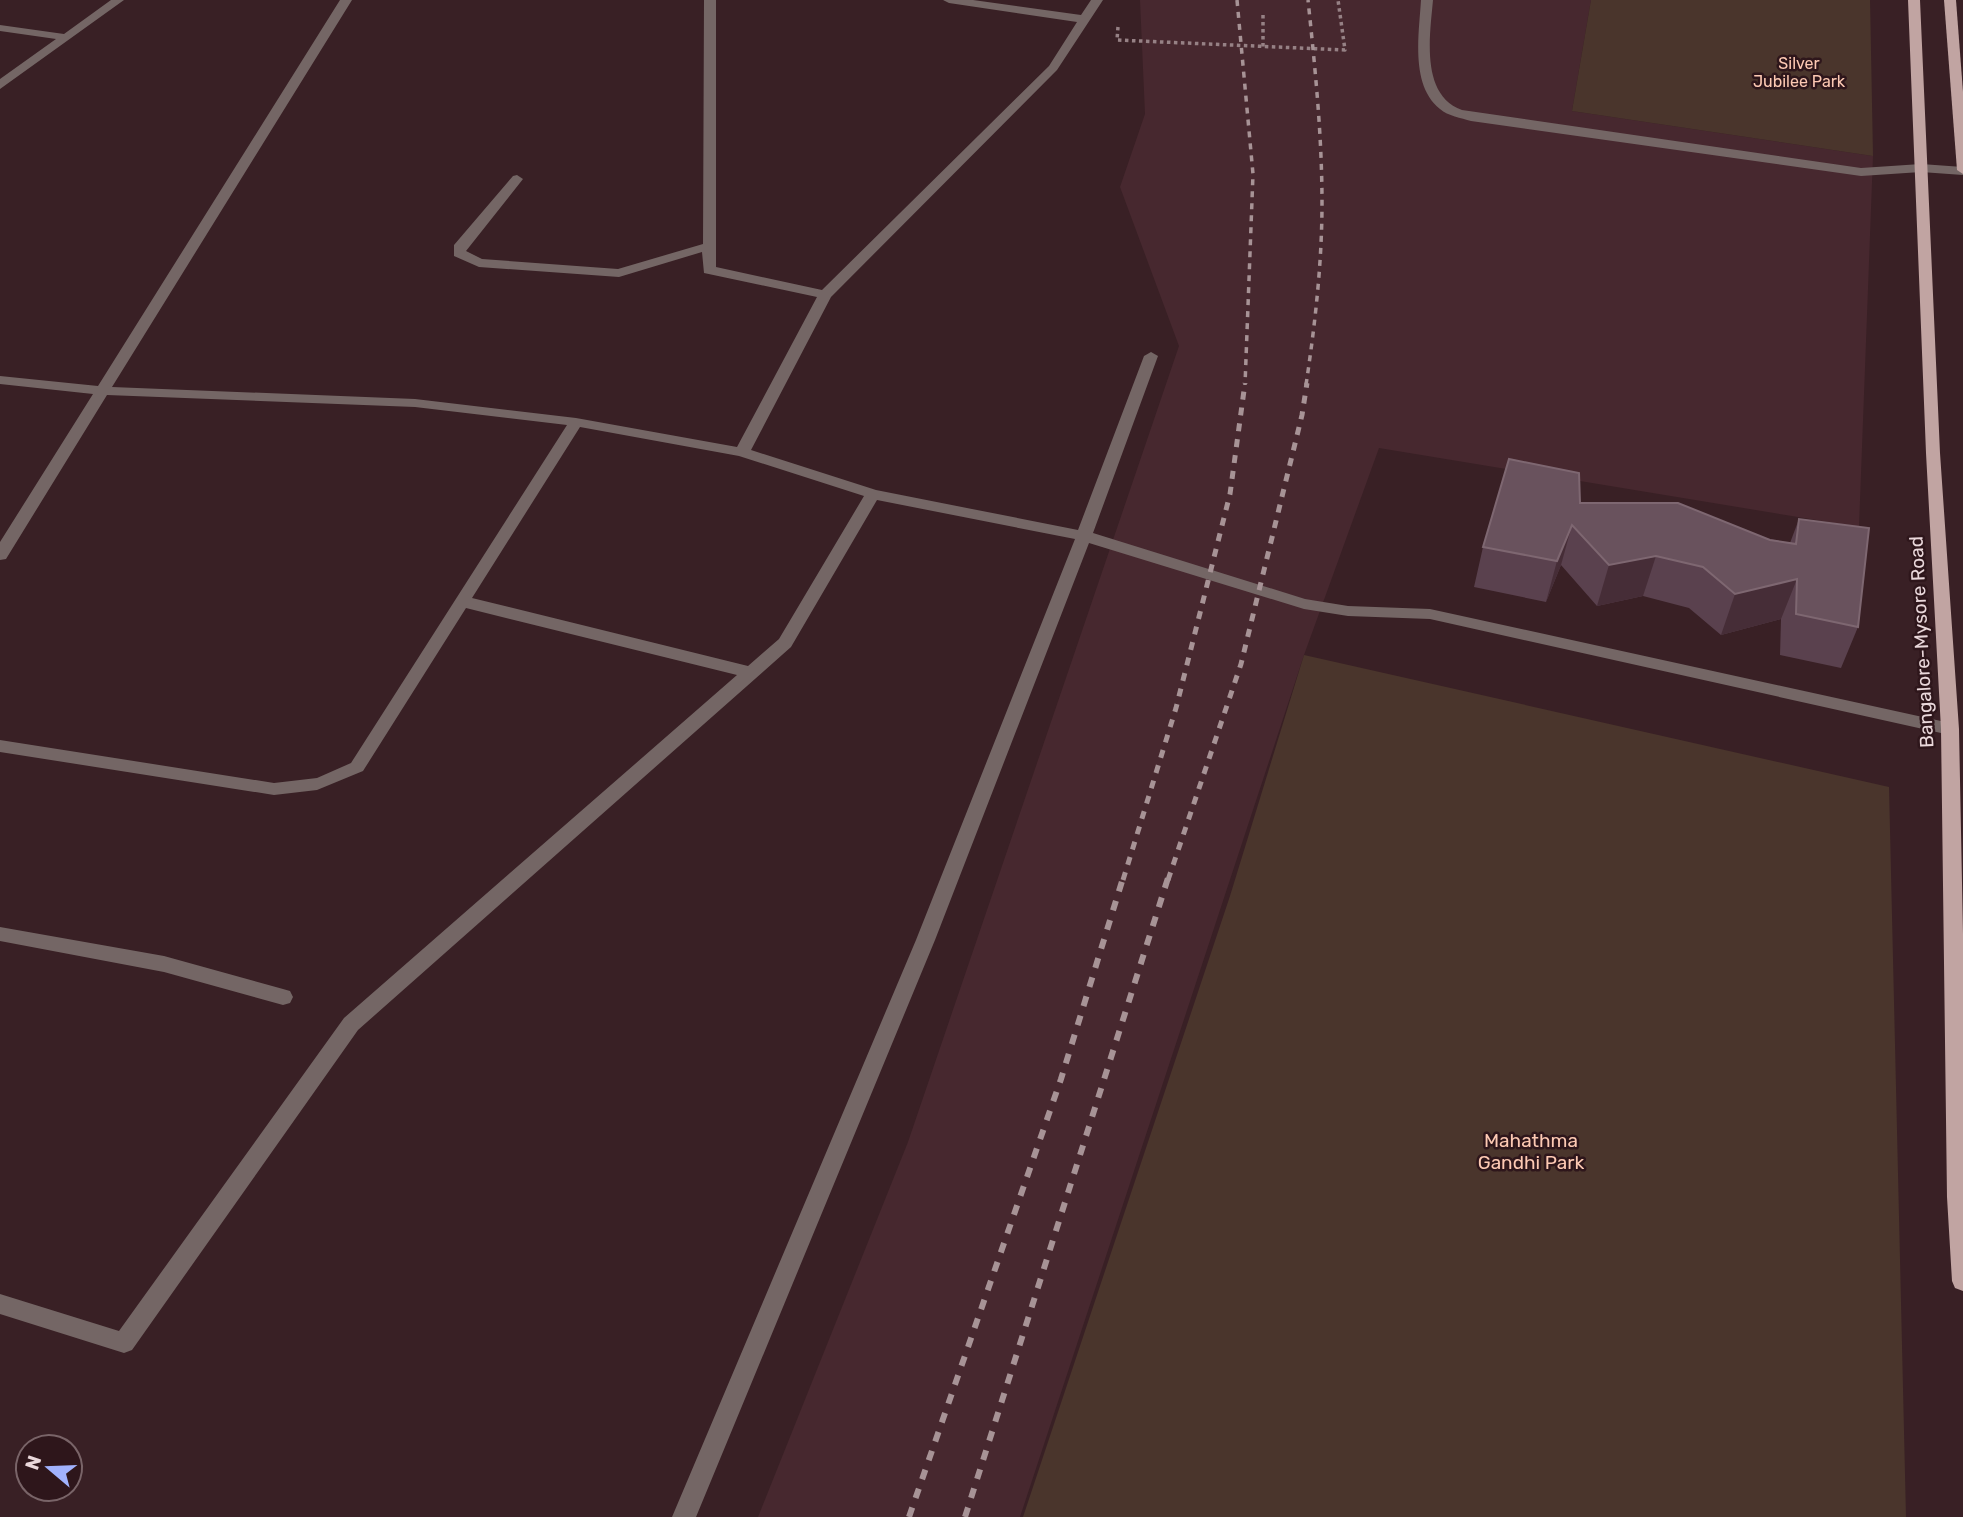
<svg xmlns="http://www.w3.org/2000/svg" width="1963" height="1517" font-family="Rubik,sans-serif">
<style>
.built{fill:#47282f}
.green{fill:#4a352c}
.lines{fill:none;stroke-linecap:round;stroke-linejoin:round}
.path{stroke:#968185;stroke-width:3.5;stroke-dasharray:3.5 3.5;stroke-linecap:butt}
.minor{fill:#746665;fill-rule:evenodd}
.major{fill:#c1a4a2;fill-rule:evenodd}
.rail-far2{stroke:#a79396;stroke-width:3.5;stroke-dasharray:6 6;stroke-linecap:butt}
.rail-far1{stroke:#a79396;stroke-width:5;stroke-dasharray:8 8;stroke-linecap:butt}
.rail{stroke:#a79396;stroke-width:6;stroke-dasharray:10 10;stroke-linecap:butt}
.wall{fill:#5a414e}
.shaded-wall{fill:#462d37}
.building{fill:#69525d;stroke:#7e6771;stroke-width:2}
.labels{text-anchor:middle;stroke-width:5;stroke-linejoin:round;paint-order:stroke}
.far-park-label{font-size:16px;fill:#fdc9b3;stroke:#2e161b}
.street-label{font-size:19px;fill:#ead8db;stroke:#2e161b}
.park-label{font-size:19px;fill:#fdc9b3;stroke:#2e161b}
</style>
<rect width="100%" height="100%" fill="#392025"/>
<path class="built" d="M1140 0H1591L1572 111 1873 156 1859 527 1379 448 1304 655 1020 1517H758L908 1142 1179 346 1120 187 1145 114Z"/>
<g class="green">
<path d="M1591 0H1870L1873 156 1572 111Z"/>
<path d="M1304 655 1889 787 1906 1517H1023L1230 896Z"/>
</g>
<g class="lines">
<g class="path">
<path d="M1263 15V47"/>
<path d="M1118 27 1117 40 1345 50 1338 0"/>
</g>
<g class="minor">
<path d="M111 0H124L0 89V79L56 39 0 31V25L64 34Z"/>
<path d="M340 0H352L112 387 415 399 576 418 737 447 817 297 704 273 702 252 619 277 479 267 454 256V245L513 176 517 175 523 179 466 251 482 259 618 269 703 244 704 0H716V267L822 290 1049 66 1077 22 949 3 943 0H973L1081 15 1091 0H1103L1057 70 831 297 751 450 876 490 1078 530 1144 356 1151 352 1158 356 1093 533 1305 599 1348 606 1430 609 1950 723 1959 729 1950 735 1430 619 1348 616 1304 609 1089 543 935 940 696 1517H672L916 940 1075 539 877 500 791 647 358 1030 132 1350 124 1353 0 1314V1294L119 1331 344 1018 737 675 466 608 363 771 317 790 274 795 0 752V740L274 783 317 778 351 763 567 425 415 407 107 395 6 559 0 560V542L93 394 0 384V376L98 386ZM580 427 739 456 864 496 779 639 748 666 472 598Z"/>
<path d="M1421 0H1433C1430 35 1420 95 1462 110L1861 168 1921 164 1963 167V175L1921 172 1861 176 1471 121C1461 118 1448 116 1440 109 1410 85 1419 34 1421 0Z"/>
<path d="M0 927 164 956 283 989 290 991 293 997 290 1003 283 1005 164 972 0 941Z"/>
</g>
<g class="major">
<path d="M1908 0H1920L1940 453 1959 729 1963 934V1291L1955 1288 1952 1281 1947 1197 1941 729 1926 453Z"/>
<path d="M1944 0H1956L1963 92V174L1957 170Z"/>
</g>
<g class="rail-far2">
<path d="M1237 0 1253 174 1245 385"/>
<path d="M1306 385C1315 325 1322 263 1322 203 1322 135 1315 67 1308 0"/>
</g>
<g class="rail-far1">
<path d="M1123 880 1176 708 1230 494 1245 383"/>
<path d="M1168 880 1241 664 1302 415 1307 383"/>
</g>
<g class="rail">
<path d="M909 1517 1061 1079 1123 878"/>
<path d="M965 1517 1168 878"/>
</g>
</g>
<path class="wall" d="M1580 503 1790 543 1799 519 1858 627 1841 668 1780 655 1781 619 1721 635 1689 608 1643 596 1597 606 1561 565 1546 602 1474 587 1483 547Z"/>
<g class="shaded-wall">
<path d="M1572 525 1561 565 1546 602 1557 561Z"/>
<path d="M1656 556 1643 596 1597 606 1609 565Z"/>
<path d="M1797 579 1781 619 1721 635 1735 594Z"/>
</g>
<path class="building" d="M1509 459 1579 473 1580 503H1678L1770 540 1796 544 1799 519 1869 528 1858 627 1796 614 1797 579 1735 594 1703 567 1656 556 1609 565 1572 525 1557 561 1483 547Z"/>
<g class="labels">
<g class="far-park-label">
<text x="1799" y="69">Silver<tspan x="1799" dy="18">Jubilee Park</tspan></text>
</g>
<g class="street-label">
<text transform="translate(1921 642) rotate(-93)" y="7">Bangalore-Mysore Road</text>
</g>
<g class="park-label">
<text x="1531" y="1147">Mahathma<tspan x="1531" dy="22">Gandhi Park</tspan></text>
</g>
</g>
<g transform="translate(49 1468) rotate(289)"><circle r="33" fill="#2e161b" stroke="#796468" stroke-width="2"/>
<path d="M0-5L12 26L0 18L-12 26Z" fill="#a1b2fd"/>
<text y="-10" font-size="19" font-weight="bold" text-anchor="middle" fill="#ead8db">N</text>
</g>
</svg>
